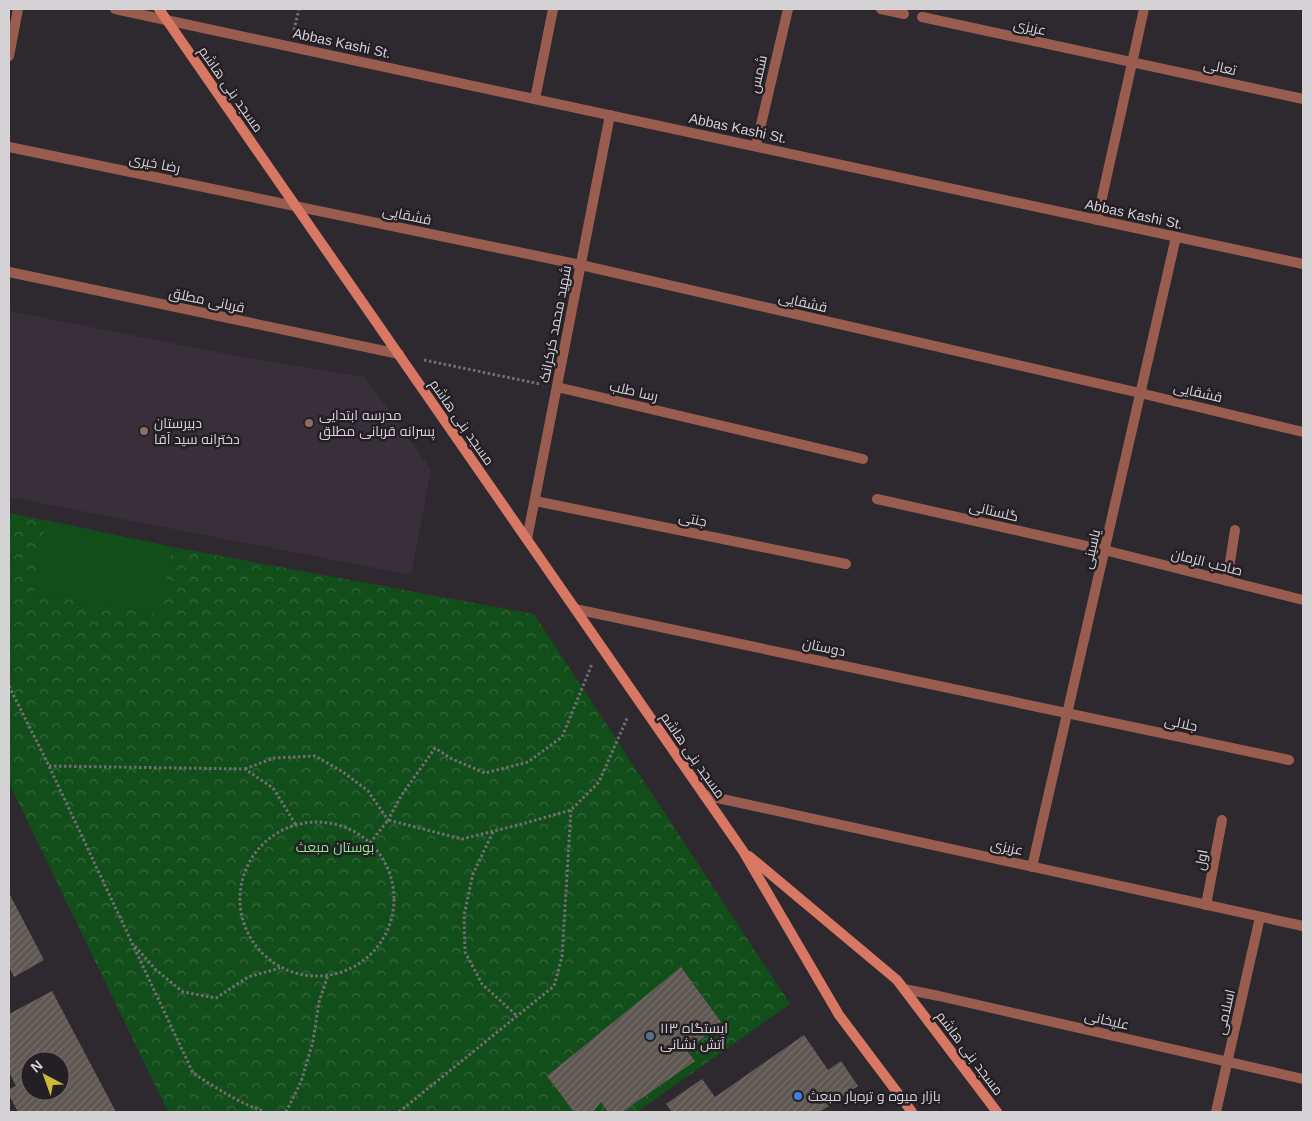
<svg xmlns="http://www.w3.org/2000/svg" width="1312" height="1121" font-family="Helvetica,Cairo,sans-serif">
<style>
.built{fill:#392f3a}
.park{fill:url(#park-crowns)}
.pitch{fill:#124e1a}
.building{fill:url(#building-hatch);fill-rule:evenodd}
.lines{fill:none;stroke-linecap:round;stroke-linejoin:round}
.path{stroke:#726e73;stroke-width:3;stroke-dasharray:2.5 2.5;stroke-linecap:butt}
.street{stroke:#995d50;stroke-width:10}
.secondary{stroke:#d87764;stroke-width:10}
.education-dot{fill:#8d6e63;stroke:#241f25;stroke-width:2}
.service-dot{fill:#5c6f8a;stroke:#241f25;stroke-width:2}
.shop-dot{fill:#3f7fe0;stroke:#241f25;stroke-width:2}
.labels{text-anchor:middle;stroke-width:5;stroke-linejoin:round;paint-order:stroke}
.street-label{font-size:14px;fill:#d5d2d6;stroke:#241f25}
.poi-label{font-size:14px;fill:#d5d2d6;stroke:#241f25;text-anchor:start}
.park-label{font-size:14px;fill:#8bea90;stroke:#241f25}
</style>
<defs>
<pattern id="park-crowns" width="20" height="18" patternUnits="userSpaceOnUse" patternTransform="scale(1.25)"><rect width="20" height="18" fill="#124e1a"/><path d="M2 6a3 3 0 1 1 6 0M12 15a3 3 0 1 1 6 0" fill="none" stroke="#34673b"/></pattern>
<pattern id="building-hatch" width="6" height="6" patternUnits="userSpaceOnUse" patternTransform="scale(1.25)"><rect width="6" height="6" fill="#5f5751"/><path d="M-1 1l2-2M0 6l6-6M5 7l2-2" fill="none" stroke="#756e69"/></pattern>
</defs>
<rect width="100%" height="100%" fill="#2e292f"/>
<path class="built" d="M9 311 232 355 365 377 431 470 411 575 9 497Z"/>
<path class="park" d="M9 513 172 547 534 614 790 1004 637 1112H168L9 783Z"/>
<path class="pitch" d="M46 520 172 547 160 615 34 593Z"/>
<g class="building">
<path d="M9 893 44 960 14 977 9 967Z"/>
<path d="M681 967 721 1022 687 1051 695 1061 622 1112H608L601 1102 593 1112H574L547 1076Z"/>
<path d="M52 991 116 1112H18L9 1095V1089L16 1086 9 1072V1014ZM30 1061H60V1091H30Z"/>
<path d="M804 1035 828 1070 841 1061 858 1086 820 1112H672L666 1104 702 1079 715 1097Z"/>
</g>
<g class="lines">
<g class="path">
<path d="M294 30 299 9"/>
<path d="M424 360 540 384"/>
<path d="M9 686 49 766 193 1073C216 1088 239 1103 265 1112"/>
<path d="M49 766 245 769 273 788 296 825"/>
<path d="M245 769 274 758 315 756 343 772 368 791 388 820 401 796 435 748 452 759 485 773 528 762 562 737 592 664"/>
<circle cx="317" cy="899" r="77"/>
<path d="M493 832 473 874 464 915 465 952 482 984 517 1016"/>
<path d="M370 843 388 820 462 839 522 824 571 810 599 782 628 716"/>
<path d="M135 946 155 969 183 992 216 998 248 977 280 968"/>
<path d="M286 1112 301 1082 313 1041 319 1002 328 975"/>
<path d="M399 1112 554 986 562 957 571 810"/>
</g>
<g class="street">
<path d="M115 9 1303 264"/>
<path d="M881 9 904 14"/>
<path d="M922 17 1303 99"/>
<path d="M9 56 18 9"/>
<path d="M535 99 553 9"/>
<path d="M756 146 788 9"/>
<path d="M9 147 581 265 1140 393 1303 432"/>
<path d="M1097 220 1144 9"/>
<path d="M9 272 399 354"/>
<path d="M557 387 863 459"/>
<path d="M877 499 1104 550 1303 600"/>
<path d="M535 501 846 564"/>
<path d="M527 539 610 115"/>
<path d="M1227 581 1235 530"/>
<path d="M575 609 1289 760"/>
<path d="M704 795 1303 926"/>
<path d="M1032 867 1176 237"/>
<path d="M1206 905 1222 820"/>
<path d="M904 989 939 996 1303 1079"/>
<path d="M1216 1112 1260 917"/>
</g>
<g class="secondary">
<path d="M159 9 743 851 839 1015 912 1112"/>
<path d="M749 856 897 980 997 1112"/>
</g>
</g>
<g class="education-dot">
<circle cx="309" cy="423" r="5"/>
<circle cx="144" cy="431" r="5"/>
</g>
<circle class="service-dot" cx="650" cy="1036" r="5"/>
<circle class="shop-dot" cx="798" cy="1096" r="5"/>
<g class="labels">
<g class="street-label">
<text transform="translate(1030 27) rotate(12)" y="5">عزیزی</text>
<text transform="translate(342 43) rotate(12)" y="5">Abbas Kashi St.</text>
<text transform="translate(1220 67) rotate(12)" y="5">تعالی</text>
<text transform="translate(758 74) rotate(-77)" y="5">شمس</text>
<text transform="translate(231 89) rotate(55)" y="5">مسجد بنی هاشم</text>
<text transform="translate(738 128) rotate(12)" y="5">Abbas Kashi St.</text>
<text transform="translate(155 163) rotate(11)" y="5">رضا خیری</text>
<text transform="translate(1134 214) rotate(12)" y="5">Abbas Kashi St.</text>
<text transform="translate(407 215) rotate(12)" y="5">قشقایی</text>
<text transform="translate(207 300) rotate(12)" y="5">قربانی مطلق</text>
<text transform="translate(803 302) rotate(13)" y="5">قشقایی</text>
<text transform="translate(555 324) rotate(-79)" y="5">شهید محمد کرکرانک</text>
<text transform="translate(634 391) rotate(13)" y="5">رسا طلب</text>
<text transform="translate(1198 392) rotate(13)" y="5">قشقایی</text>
<text transform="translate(462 422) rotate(55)" y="5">مسجد بنی هاشم</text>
<text transform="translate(994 511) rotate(13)" y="5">گلستانی</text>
<text transform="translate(693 519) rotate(11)" y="5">جنتی</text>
<text transform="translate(1091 549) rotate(-77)" y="5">یاسینی</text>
<text transform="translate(1207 562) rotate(14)" y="5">صاحب الزمان</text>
<text transform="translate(824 647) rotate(12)" y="5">دوستان</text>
<text transform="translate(1181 723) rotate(12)" y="5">جلالی</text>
<text transform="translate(693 755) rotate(55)" y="5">مسجد بنی هاشم</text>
<text transform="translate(1007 847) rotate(12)" y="5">عزیزی</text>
<text transform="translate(1201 860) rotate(-80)" y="5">اول</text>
<text transform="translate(1225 1012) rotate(-77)" y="5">اسلامی</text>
<text transform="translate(1107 1020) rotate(13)" y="5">علیخانی</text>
<text transform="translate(970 1053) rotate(53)" y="5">مسجد بنی هاشم</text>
</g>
<g class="poi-label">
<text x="319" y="420">مدرسه ابتدایی<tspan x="319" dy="16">پسرانه قربانی مطلق</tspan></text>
<text x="154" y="428">دبیرستان<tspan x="154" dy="16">دخترانه سید آقا</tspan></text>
<text x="660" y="1033">ایستگاه ۱۱۳<tspan x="660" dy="16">آتش نشانی</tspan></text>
<text x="808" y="1101">بازار میوه و تره‌بار مبعث</text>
</g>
<g class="park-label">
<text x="335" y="852">بوستان مبعث</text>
</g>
</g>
<rect width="1312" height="1121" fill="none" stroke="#d5d2d6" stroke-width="20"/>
<g transform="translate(45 1076) rotate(319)"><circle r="24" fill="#241f25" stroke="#6b676c"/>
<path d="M0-4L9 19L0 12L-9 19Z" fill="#ccb938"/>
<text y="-8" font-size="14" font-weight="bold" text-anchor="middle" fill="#d5d2d6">N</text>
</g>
</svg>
